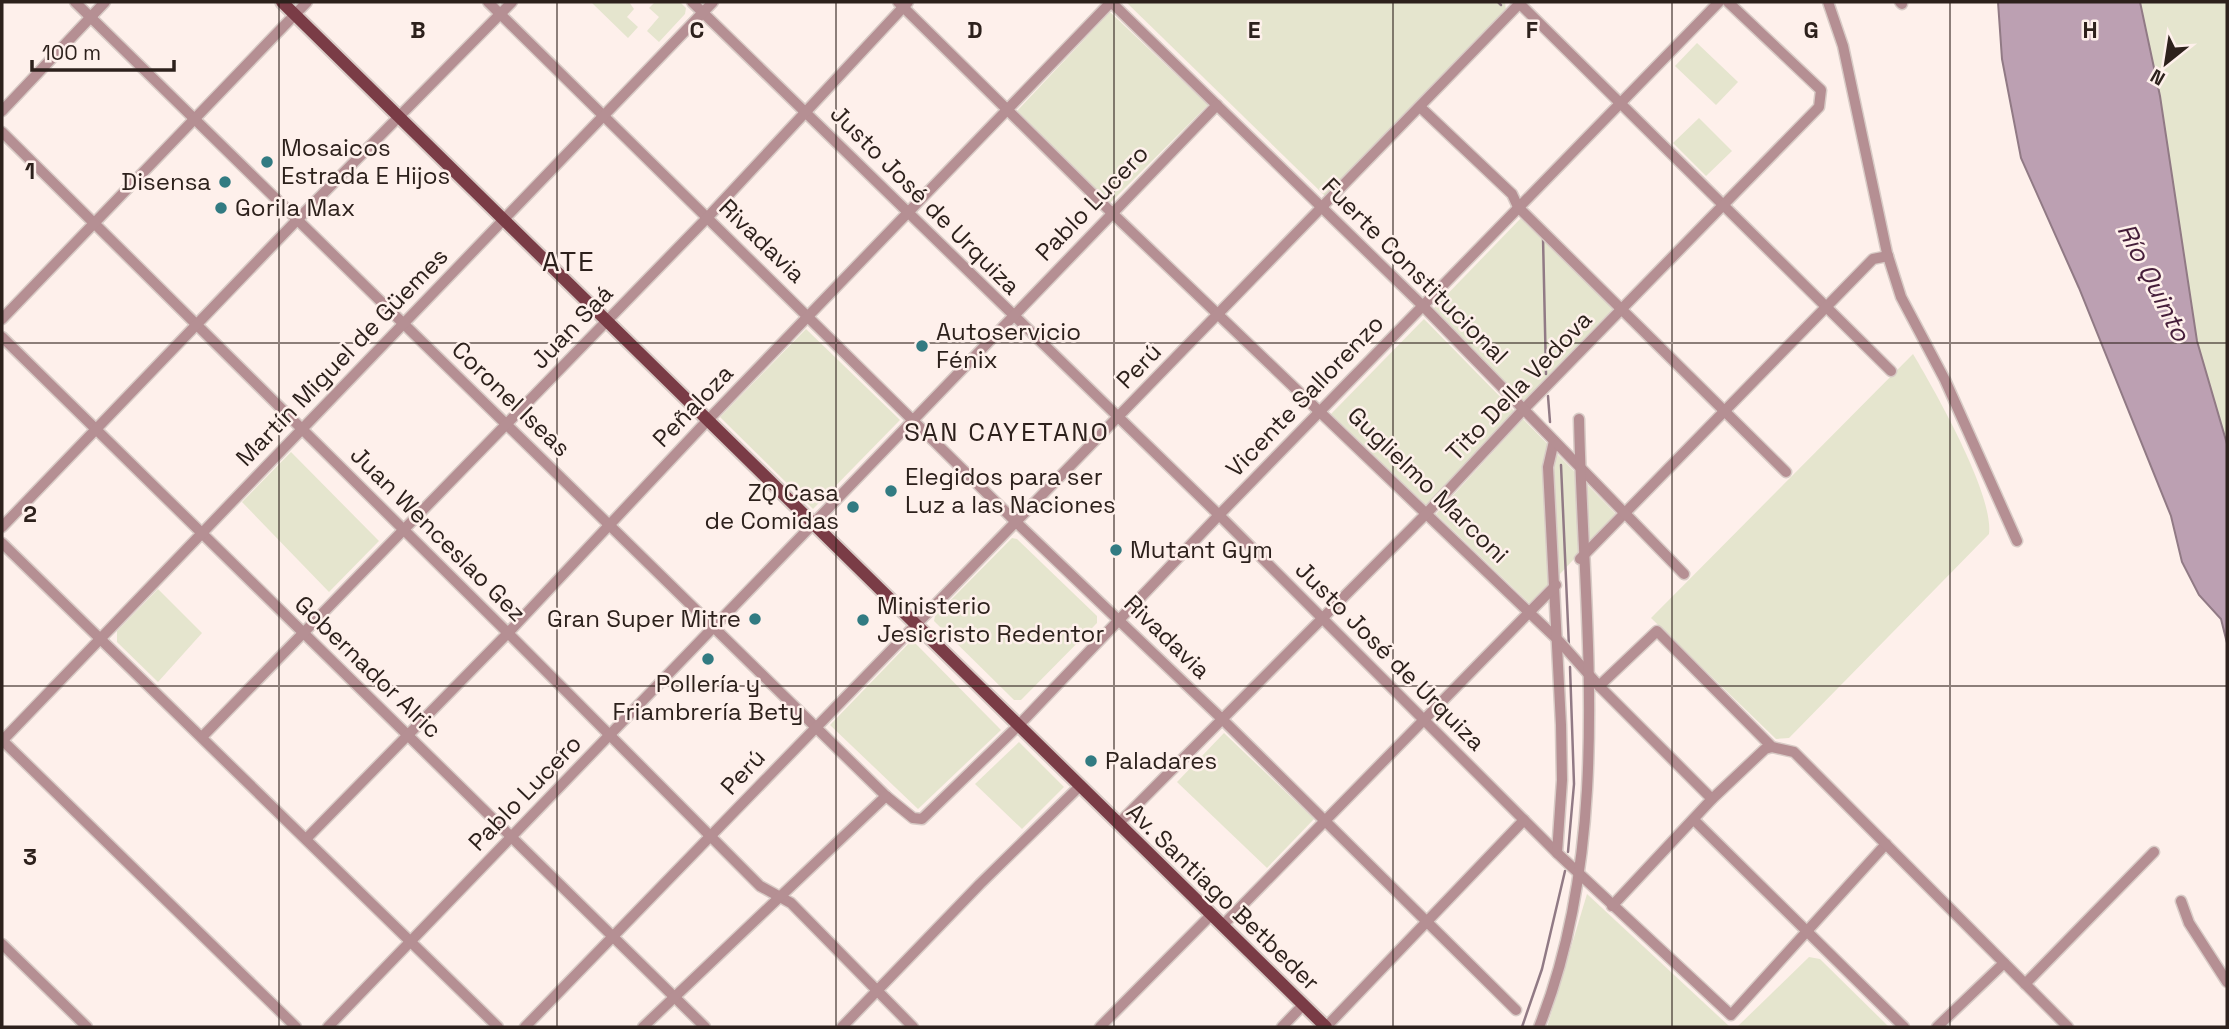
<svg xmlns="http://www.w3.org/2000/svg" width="2229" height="1029" font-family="'Space Grotesk',sans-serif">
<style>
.green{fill:#e5e5ce}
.water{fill:#bca0b2;stroke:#917a85;stroke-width:2}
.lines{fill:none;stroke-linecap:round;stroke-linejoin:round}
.stream{stroke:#917a85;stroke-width:2.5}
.minor-casing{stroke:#d8cbc6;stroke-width:13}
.major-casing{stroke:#d8cbc6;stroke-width:16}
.minor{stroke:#b58f93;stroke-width:10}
.major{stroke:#7a3c46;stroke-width:12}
.grid{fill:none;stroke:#2d211c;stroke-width:2;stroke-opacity:0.55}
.poi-dot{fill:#327b82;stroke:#fef0eb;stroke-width:2.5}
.labels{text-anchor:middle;stroke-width:5;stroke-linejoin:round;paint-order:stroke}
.poi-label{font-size:24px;fill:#2d211c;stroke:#fef0eb;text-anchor:start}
.street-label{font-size:24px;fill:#2d211c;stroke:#fef0eb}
.water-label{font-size:26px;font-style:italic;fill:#441d39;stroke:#fef0eb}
.neighbourhood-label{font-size:26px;letter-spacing:2px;fill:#2d211c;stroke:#fef0eb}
.quarter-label{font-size:28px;letter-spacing:2px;fill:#2d211c;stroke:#fef0eb}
.grid-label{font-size:23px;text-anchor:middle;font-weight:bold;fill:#2d211c;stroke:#fef0eb;stroke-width:5;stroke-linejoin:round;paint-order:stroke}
</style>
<rect width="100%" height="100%" fill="#fef0eb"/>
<g class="green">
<path d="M591 2H629L634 9 627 17 638 27 628 38Z"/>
<path d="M655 2H680L686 8 685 14 659 42 647 31 659 17 649 8Z"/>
<path d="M1126 2H1505L1506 11 1325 196Z"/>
<path d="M2140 2H2227V434L2224 435 2197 341 2160 96Z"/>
<path d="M1110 12 1208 105 1110 203 1017 111Z"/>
<path d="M1697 43 1738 82 1716 105 1675 66Z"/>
<path d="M1699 118 1732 151 1706 176 1673 143Z"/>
<path d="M1522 217 1614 308 1523 403 1433 309Z"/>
<path d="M1424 319 1515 412 1426 505 1331 414Z"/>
<path d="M806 329 900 420 813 509 720 417Z"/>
<path d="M1913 354C1935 391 1994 495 1989 534L1789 738 1776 739 1651 618Z"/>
<path d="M1523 419 1616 514 1531 605 1436 514Z"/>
<path d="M291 452 379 541 329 592 242 502Z"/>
<path d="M1012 538 1017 539 1097 616V623L1021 700H1014L934 621 935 616Z"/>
<path d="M158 589 202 633 158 682 117 642V631Z"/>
<path d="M912 640 1001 730 918 809 830 725Z"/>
<path d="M1224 733 1314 819 1267 868 1177 782Z"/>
<path d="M1019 742 1064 787 1022 829 975 784Z"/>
<path d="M1587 894 1730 1027H1547Z"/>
<path d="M1809 957 1820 959 1889 1027H1737Z"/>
</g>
<path class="water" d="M1998 2H2140L2160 96 2197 341 2227 444V643L2221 619 2199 595 2182 562 2171 516 2079 288 2021 158 2002 59Z"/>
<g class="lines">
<g class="stream">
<path d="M1498 2 1501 5"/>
<path d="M1543 237 1546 374"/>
<path d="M1548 396 1550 422"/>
<path d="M1561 465 1569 647"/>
<path d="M1568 852 1574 784 1570 667"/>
<path d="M1522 1027 1542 969 1565 871"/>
</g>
<defs>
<g id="minor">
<path d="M75 2 886 796 913 818 922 819 1018 726 1219 515 1719 2"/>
<path d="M488 2 1016 522 1222 719 1516 1010"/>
<path d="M692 2 1219 515 1557 853 1731 1015 1886 844"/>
<path d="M898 2 1111 212 1559 641 1599 686 1712 799"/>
<path d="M1518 2 1891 371"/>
<path d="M1828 2 1843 46 1887 253 1901 297 1945 380 2017 541"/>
<path d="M1900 2 1902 4"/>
<path d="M1420 107 1512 194 1518 207 1786 472"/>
<path d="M2 111 105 2"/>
<path d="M2 132 508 633 760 886 791 903 913 1027"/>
<path d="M2 319 307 2"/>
<path d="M2 337 705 1027"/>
<path d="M1554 441 1548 467 1561 725 1562 780 1557 853"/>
<path d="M2 527 297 220 512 2"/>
<path d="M2 543 498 1027"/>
<path d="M1580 559 1873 259 1888 256"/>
<path d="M1599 686 1657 631 1772 747 1794 752 2068 1027"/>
<path d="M202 737 707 218 908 2"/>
<path d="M2 740 296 1027"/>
<path d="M2 741 713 2"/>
<path d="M1695 821 1904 1027"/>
<path d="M1118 824 1427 513 1523 410 1819 107 1821 90 1728 2"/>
<path d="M306 839 508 633 706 422 1111 2 1423 306 1684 574"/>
<path d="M2181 901 2189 923 2227 982"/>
<path d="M1612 906 1712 799 1765 749 1772 747"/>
<path d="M1222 926 1556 585"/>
<path d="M2 944 87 1027"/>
<path d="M2025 984 2154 852"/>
<path d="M328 1027 1217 105"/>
<path d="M525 1027 1521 2"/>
<path d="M643 1027 886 796"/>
<path d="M842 1027 980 884 1080 786"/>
<path d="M1100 1027 1211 915"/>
<path d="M1282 1027 1303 1005"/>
<path d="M1326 1027 1524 820"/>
<path d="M1539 1027C1615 837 1583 619 1579 419"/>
<path d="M1937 1027 2004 963"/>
</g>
<path id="major" d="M282 2 1326 1027"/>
</defs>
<use href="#minor" class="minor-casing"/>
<use href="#major" class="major-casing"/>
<use href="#minor" class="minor"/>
<use href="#major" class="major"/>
</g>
<path class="grid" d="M279 2V1027M557 2V1027M836 2V1027M1114 2V1027M1393 2V1027M1672 2V1027M1950 2V1027M2 343H2227M2 686H2227"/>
<g class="poi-dot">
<circle cx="267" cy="162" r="7"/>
<circle cx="225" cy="182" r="7"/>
<circle cx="221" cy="208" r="7"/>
<circle cx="922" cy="346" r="7"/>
<circle cx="891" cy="491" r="7"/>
<circle cx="853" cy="507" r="7"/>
<circle cx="1116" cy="550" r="7"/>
<circle cx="755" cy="619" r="7"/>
<circle cx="863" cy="620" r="7"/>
<circle cx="708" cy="659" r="7"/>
<circle cx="1091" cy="761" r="7"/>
</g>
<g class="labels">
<g class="poi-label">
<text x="281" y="156">Mosaicos<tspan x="281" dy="28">Estrada E Hijos</tspan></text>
<text x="211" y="190" text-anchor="end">Disensa</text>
<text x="235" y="216">Gorila Max</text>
<text x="936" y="340">Autoservicio<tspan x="936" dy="28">Fénix</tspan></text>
<text x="905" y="485">Elegidos para ser<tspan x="905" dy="28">Luz a las Naciones</tspan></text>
<text x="839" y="501" text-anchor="end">ZQ Casa<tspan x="839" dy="28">de Comidas</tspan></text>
<text x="1130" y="558">Mutant Gym</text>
<text x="877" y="614">Ministerio<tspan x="877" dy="28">Jesicristo Redentor</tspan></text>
<text x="741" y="627" text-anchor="end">Gran Super Mitre</text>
<text x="708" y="692" text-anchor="middle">Pollería y<tspan x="708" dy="28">Friambrería Bety</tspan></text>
<text x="1105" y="769">Paladares</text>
</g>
<g class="street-label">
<text transform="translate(925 200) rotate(45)" y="8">Justo José de Urquiza</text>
<text transform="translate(1092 203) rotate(-46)" y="8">Pablo Lucero</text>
<text transform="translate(762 241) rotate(44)" y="8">Rivadavia</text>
<text transform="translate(1415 271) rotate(45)" y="8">Fuerte Constitucional</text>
<text transform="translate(572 327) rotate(-46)" y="8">Juan Saá</text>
<text transform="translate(342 357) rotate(-46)" y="8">Martín Miguel de Güemes</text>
<text transform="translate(1139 366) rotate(-46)" y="8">Perú</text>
<text transform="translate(1519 386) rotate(-46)" y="8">Tito Della Vedova</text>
<text transform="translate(1305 396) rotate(-46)" y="8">Vicente Sallorenzo</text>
<text transform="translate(511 399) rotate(44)" y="8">Coronel Iseas</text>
<text transform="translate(693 406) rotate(-46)" y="8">Peñaloza</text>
<text transform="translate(1428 485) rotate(44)" y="8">Guglielmo Marconi</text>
<text transform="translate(438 534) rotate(45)" y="8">Juan Wenceslao Gez</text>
<text transform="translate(1167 637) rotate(44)" y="8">Rivadavia</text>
<text transform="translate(1390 656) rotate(45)" y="8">Justo José de Urquiza</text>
<text transform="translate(368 667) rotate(44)" y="8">Gobernador Alric</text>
<text transform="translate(743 772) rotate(-47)" y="8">Perú</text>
<text transform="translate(525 793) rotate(-46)" y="8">Pablo Lucero</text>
<text transform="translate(1223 897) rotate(44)" y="8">Av. Santiago Betbeder</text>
</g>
<g class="water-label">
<text transform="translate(2154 282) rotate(63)" y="9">Río Quinto</text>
</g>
<g class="neighbourhood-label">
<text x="1007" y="441">SAN CAYETANO</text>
</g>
<g class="quarter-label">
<text x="569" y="271">ATE</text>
</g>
</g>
<g class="grid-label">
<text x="418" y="38">B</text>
<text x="697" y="38">C</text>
<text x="975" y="38">D</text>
<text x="1254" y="38">E</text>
<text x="1532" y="38">F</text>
<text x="1811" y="38">G</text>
<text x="2090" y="38">H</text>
<text x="30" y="179">1</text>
<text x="30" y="522">2</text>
<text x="30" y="865">3</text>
</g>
<rect width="2229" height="1029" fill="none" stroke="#2d211c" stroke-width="7"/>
<g transform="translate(2166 63) rotate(210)" stroke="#fef0eb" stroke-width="5" paint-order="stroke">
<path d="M0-5L12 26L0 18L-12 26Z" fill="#2d211c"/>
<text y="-10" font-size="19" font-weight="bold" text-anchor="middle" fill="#2d211c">N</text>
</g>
<path d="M32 60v10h142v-10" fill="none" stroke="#2d211c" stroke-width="3.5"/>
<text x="42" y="60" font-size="21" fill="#2d211c" stroke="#fef0eb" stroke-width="5" paint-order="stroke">100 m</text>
</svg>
